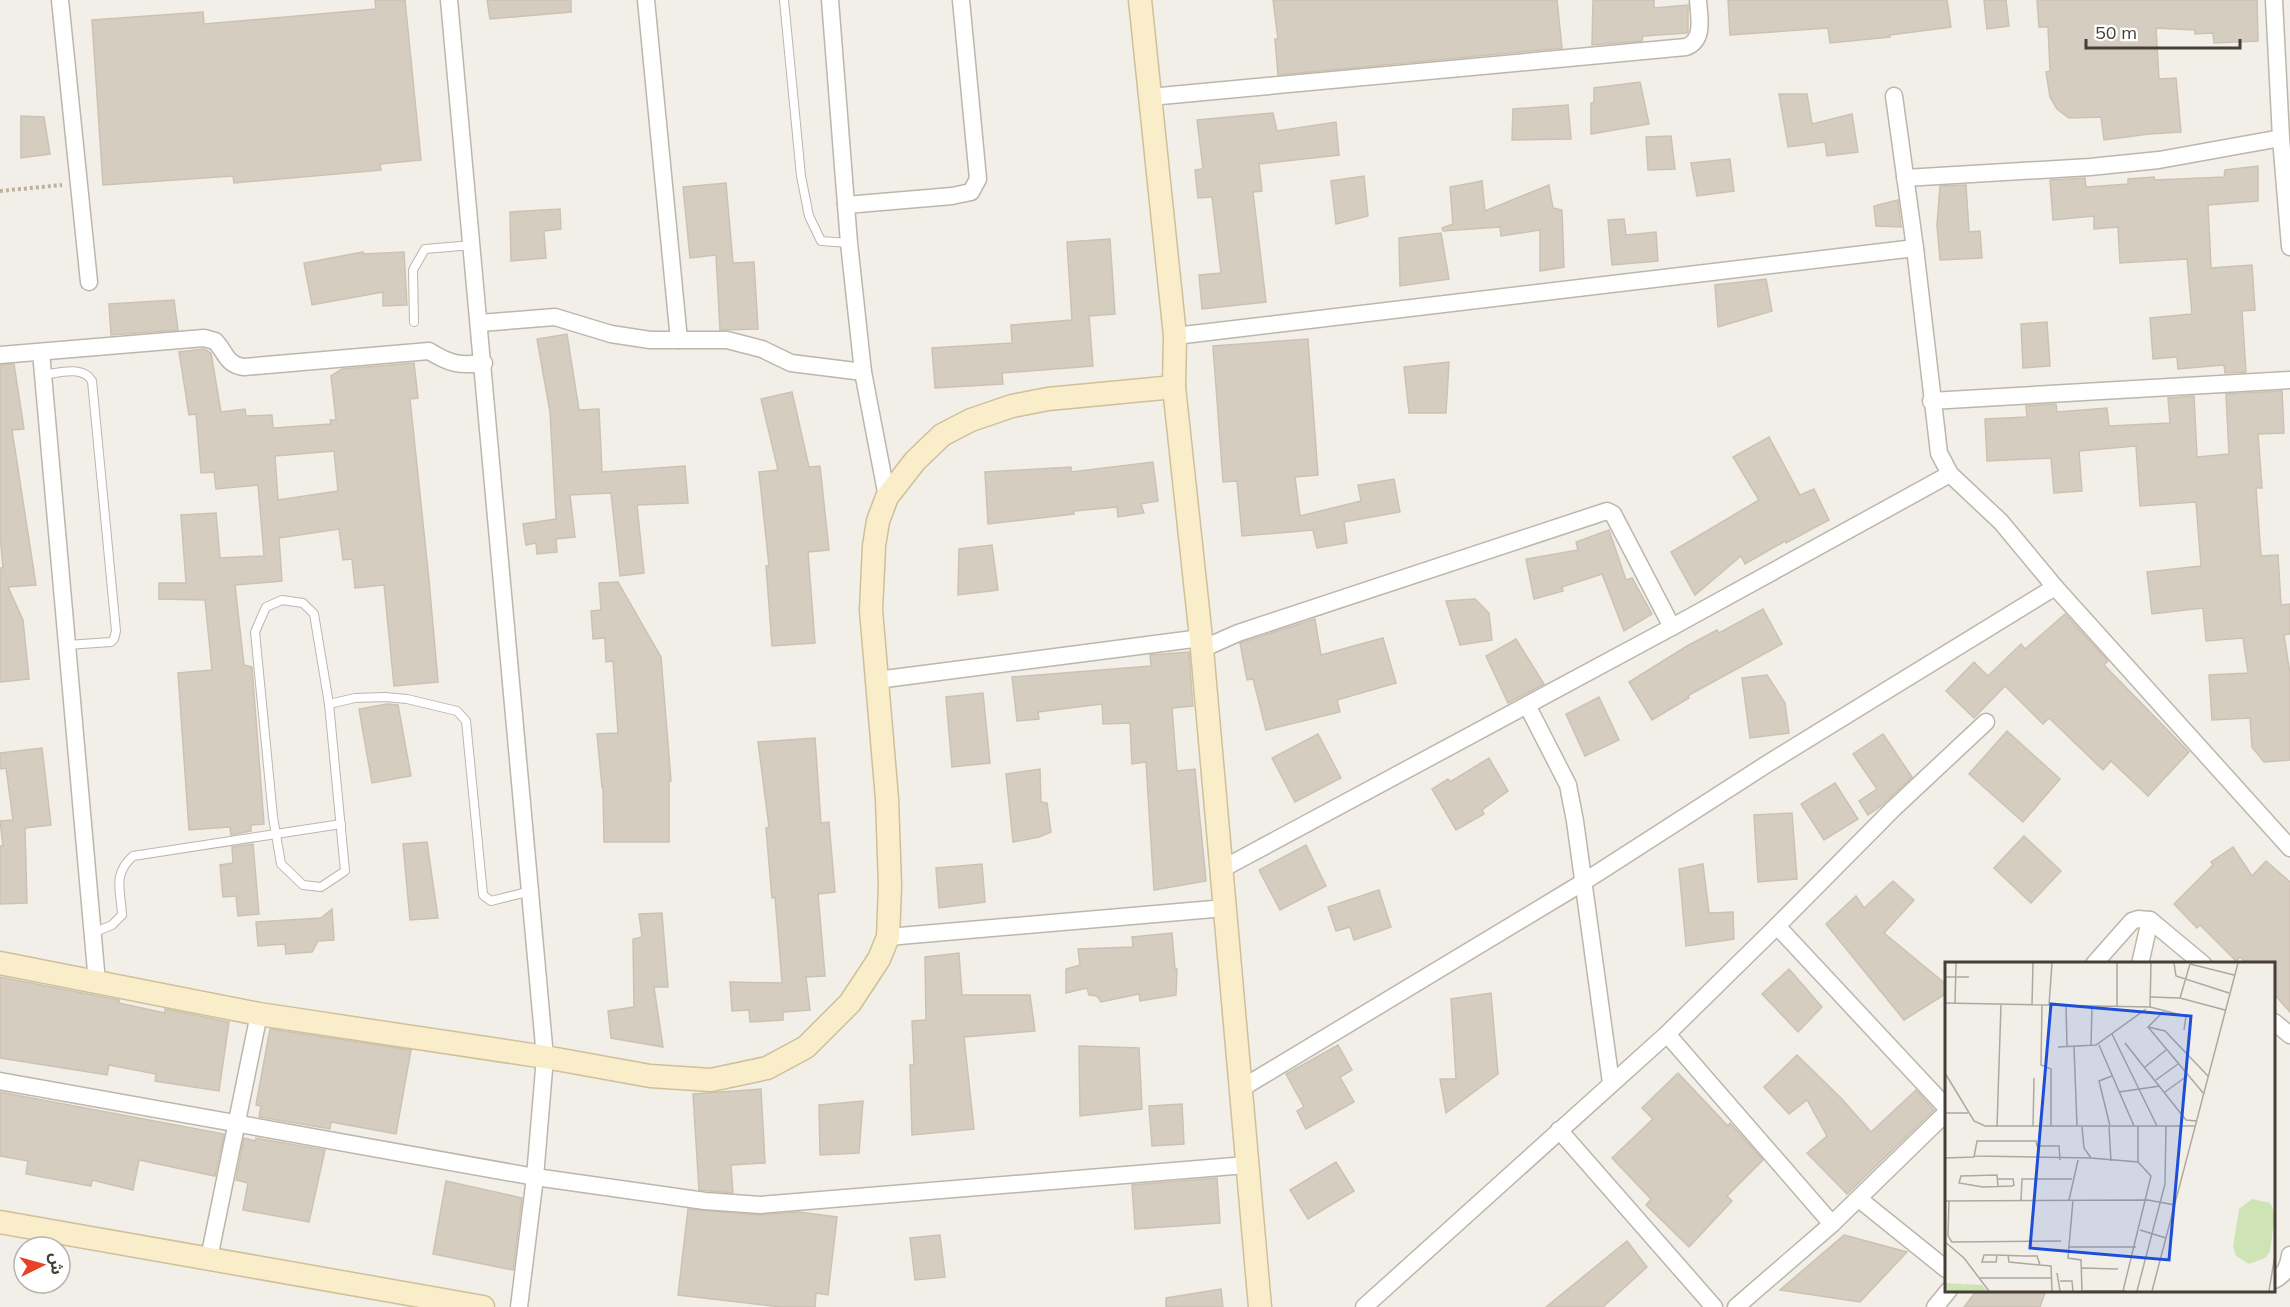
<svg xmlns="http://www.w3.org/2000/svg" width="2290" height="1307" font-family="Mulish,'Noto Sans Arabic',sans-serif">
<style>
.building{fill:#d6cdc1;stroke:#cdc2b2;stroke-width:1.5;fill-rule:evenodd}
.lines{fill:none;stroke-linecap:round;stroke-linejoin:round}
.lane-casing{stroke:#bdb6ab;stroke-width:10}
.street-casing{stroke:#bdb6ab;stroke-width:19}
.secondary-casing{stroke:#cfc09a;stroke-width:25}
.path{stroke:#beb29d;stroke-width:4;stroke-dasharray:3 3;stroke-linecap:butt}
.lane{stroke:#fff;stroke-width:8}
.street{stroke:#fff;stroke-width:16}
.secondary{stroke:#faedca;stroke-width:22}
.inset-road{fill:none;stroke:#ada9a1;stroke-width:1.5}
.view{fill:#1d4ed8;fill-opacity:0.15;stroke:#1d4ed8;stroke-width:3}
.inset-edge{fill:none;stroke:#453f37;stroke-width:3}
</style>
<rect width="100%" height="100%" fill="#f2efe8"/>
<g class="building">
<path d="M375 0H405L421 160 380 164 381 170 234 183 233 176 103 185 92 20 203 12 204 24 376 9Z"/>
<path d="M487 0H571V12L490 19Z"/>
<path d="M1273 0H1557L1562 48 1278 75 1275 39H1278Z"/>
<path d="M1593 0H1654V8L1688 5V31L1687 33 1643 36 1642 41 1592 45Z"/>
<path d="M1728 0H1947L1951 27 1890 35V37L1830 43 1828 28 1730 35Z"/>
<path d="M1984 0H2006L2009 26 1987 29Z"/>
<path d="M2037 0H2257L2258 41 2214 43 2213 33 2195 34V30L2156 28 2159 79 2176 78 2181 132 2149 134 2104 140 2101 117 2069 118 2057 109 2050 97 2046 72 2050 71 2048 27H2039Z"/>
<path d="M1640 82 1649 124 1591 134V103L1594 102V88Z"/>
<path d="M1779 94H1807L1812 124 1852 114 1858 152 1827 156 1825 142 1788 147Z"/>
<path d="M1568 105 1571 139 1512 140 1513 109Z"/>
<path d="M1273 113 1277 131 1336 122 1339 155 1259 164 1262 191 1253 192 1266 302 1202 309 1199 275 1221 273 1212 197 1198 198 1195 170 1203 169 1197 120Z"/>
<path d="M21 116 44 117 50 154 21 158Z"/>
<path d="M1671 136 1675 169 1648 170 1646 137Z"/>
<path d="M1730 159 1734 191 1697 196 1691 163Z"/>
<path d="M2258 166V201L2208 205 2211 268 2252 265 2255 310 2242 311 2246 372 2225 373 2224 365 2178 369 2177 357 2153 359 2150 318 2192 314 2187 259 2120 263 2118 227 2094 229V216L2053 220 2050 180 2085 178 2086 187 2128 184V179L2154 177 2155 180 2224 177 2225 170Z"/>
<path d="M1364 176 1368 216 1336 224 1331 181Z"/>
<path d="M1482 181 1485 211 1549 185 1553 208 1562 210 1564 267 1540 271V230L1501 236 1500 227 1443 231 1442 228 1453 224 1450 187Z"/>
<path d="M726 183 733 263 754 262 758 329 720 330 716 255 690 258 683 187Z"/>
<path d="M1966 185 1969 232 1980 231 1982 258 1940 260 1937 225 1940 186Z"/>
<path d="M1898 200 1901 227 1876 226 1874 206Z"/>
<path d="M560 209 561 229 544 231 546 258 511 261 510 212Z"/>
<path d="M1624 219 1626 235 1656 232 1658 261 1612 265 1608 220Z"/>
<path d="M1441 233 1449 279 1400 286 1399 238Z"/>
<path d="M1110 239 1115 314 1089 316 1093 366 1002 373 1003 384 935 388 932 348 1012 343 1011 325 1072 320 1067 242Z"/>
<path d="M363 252V254L404 252 407 305 383 306V292L312 305 304 263Z"/>
<path d="M1766 279 1772 311 1718 327 1715 285Z"/>
<path d="M174 300 178 330 111 335 109 304Z"/>
<path d="M2047 322 2050 366 2023 368 2021 324Z"/>
<path d="M567 334 579 410 599 409 602 472 685 466 688 503 637 505 644 573 620 576 611 493 570 495 575 537 556 539 557 552 537 554 536 543 526 545 523 524 556 519 550 412 537 339Z"/>
<path d="M1308 339 1318 475 1295 477 1300 516 1361 501 1358 485 1394 479 1400 512 1344 522 1347 543 1317 548 1313 530 1242 536 1237 481 1223 482 1213 346Z"/>
<path d="M204 349 211 353 221 412 245 409 246 416 272 415 273 428 331 424 330 420H336L331 376 342 369 414 363 418 398 410 399 429 580 438 682 394 686 384 585 355 588 352 559 343 560 339 529 279 538 282 581 235 585 244 665 252 667 264 824 251 825V831L231 835 230 827 189 830 178 673 212 670 205 600 159 599V583H186L181 515 216 513 220 558 264 556 258 485 216 489 214 472 201 473 196 414 189 415 179 352ZM334 451 338 491 278 500 275 456Z"/>
<path d="M1449 362 1446 413H1409L1404 367Z"/>
<path d="M14 364 24 429 12 430 36 585 8 587 23 620 29 679 0 682V568H3L0 535V365Z"/>
<path d="M2282 391 2284 433 2258 434 2262 488H2256L2261 556 2278 555 2281 605 2290 604V634L2284 635 2290 674V760L2264 762 2252 747 2250 718 2212 720 2209 675 2248 673 2243 638 2206 641 2203 608 2152 614 2147 572 2201 566 2196 502 2140 506 2136 446 2079 451 2082 491 2054 493 2051 458 1987 461 1985 419 2027 417 2026 406 2056 404 2057 412 2107 408 2109 426 2170 423 2168 398 2194 396 2197 457 2229 454 2226 394Z"/>
<path d="M792 392 809 467 820 466 829 550 808 552 815 643 772 646 766 566H769L759 472 778 470 761 399Z"/>
<path d="M1769 437 1800 495 1814 489 1829 520 1786 543 1785 541 1745 564 1741 556 1695 595 1671 552 1759 500 1733 457Z"/>
<path d="M1153 462 1158 501 1141 504 1144 513 1118 517 1117 507 1074 511V514L988 524 985 472 1071 467V472Z"/>
<path d="M1609 530 1626 580 1632 578 1652 614 1624 631 1602 574 1562 587 1563 591 1534 599 1526 559 1578 550 1576 542Z"/>
<path d="M992 545 998 590 958 595 959 549Z"/>
<path d="M618 582 661 657 671 781H669V842H604L603 786 602 787 597 734 618 733 613 661 606 662 605 638 593 639 591 611 601 610 599 583Z"/>
<path d="M1475 599 1489 613 1492 640 1460 645 1446 601Z"/>
<path d="M1763 609 1782 644 1691 694 1688 696 1689 698 1652 720 1629 682 1687 646 1717 630 1719 633Z"/>
<path d="M2065 614 2108 661 2104 665 2189 752 2148 796 2111 761 2103 770 2049 718 2043 724 2005 686 1974 718 1946 691 1974 662 1988 676 2021 644 2025 649Z"/>
<path d="M1315 619 1321 655 1383 638 1396 683 1337 700 1340 712 1266 730 1253 679 1247 680 1240 643Z"/>
<path d="M1516 639 1544 684 1508 703 1486 656Z"/>
<path d="M1189 652 1193 706 1172 708 1177 771 1195 769 1206 881 1154 890 1146 762 1132 764 1130 723 1103 724 1102 704 1038 712 1039 719 1017 721 1012 677 1151 666 1150 655Z"/>
<path d="M1767 675 1785 703 1789 733 1750 738 1742 678Z"/>
<path d="M983 693 990 763 952 767 946 697Z"/>
<path d="M1599 697 1619 740 1585 756 1566 714Z"/>
<path d="M387 704 398 705 411 776 372 783 359 709Z"/>
<path d="M2007 731 2060 779 2023 822 1969 774Z"/>
<path d="M1318 734 1341 778 1295 802 1272 758Z"/>
<path d="M1883 734 1912 777 1881 806 1868 815 1859 801 1877 789 1853 754Z"/>
<path d="M815 738 821 823 829 822 835 892 818 894 825 976 806 977 810 1010 783 1012V1020L750 1022 749 1010 732 1011 730 982 782 983 775 897 772 898 766 828 769 827 758 742Z"/>
<path d="M42 748 51 825 25 828 27 903 0 904V846H3L0 821 13 820 6 768 0 769V753Z"/>
<path d="M1489 758 1508 791 1482 810 1484 814 1456 830 1432 789 1448 779 1450 782Z"/>
<path d="M1040 769 1041 802 1047 803 1051 832 1039 837 1013 842 1006 774Z"/>
<path d="M1835 783 1858 819 1824 840 1801 804Z"/>
<path d="M1792 813 1797 879 1758 882 1754 815Z"/>
<path d="M2024 836 2061 871 2031 903 1994 868Z"/>
<path d="M427 842 438 918 410 920 403 844Z"/>
<path d="M253 844 259 914 238 916 236 896 223 897 220 865 233 863 232 847Z"/>
<path d="M1306 845 1326 886 1280 910 1259 870Z"/>
<path d="M2233 847 2252 876 2266 861 2290 882V1012L2274 994V963H2247L2240 957 2236 961 2200 925 2197 928 2174 904 2213 865 2211 862Z"/>
<path d="M982 864 985 902 939 908 936 868Z"/>
<path d="M1703 864 1709 913 1733 912 1734 939 1686 946 1679 869Z"/>
<path d="M1893 881 1914 900 1884 933 1947 985V993L1904 1020 1826 924 1856 896 1864 908Z"/>
<path d="M1379 890 1391 927 1354 940 1350 927 1336 931 1328 907Z"/>
<path d="M332 909 334 940 318 941 312 952 286 954 285 944 258 946 256 922 321 918Z"/>
<path d="M662 913 668 987H654L663 1047 611 1038 608 1011 634 1007 633 939 642 937 639 914Z"/>
<path d="M1172 933 1175 969H1177L1176 995 1140 1001 1139 994 1101 1002 1097 996 1089 995 1087 988 1066 993V969L1080 965 1078 949 1133 947 1132 937Z"/>
<path d="M959 953 962 995H1030L1035 1031 964 1037 974 1129 912 1135 910 1065H914L912 1021 926 1020 925 957Z"/>
<path d="M1789 969 1822 1007 1798 1032 1762 994Z"/>
<path d="M0 977 119 1000V1003L165 1013V1009L229 1022 219 1091 155 1081 156 1074 109 1065 107 1075 0 1058Z"/>
<path d="M1491 993 1498 1074 1446 1113 1440 1079H1456L1451 999Z"/>
<path d="M270 1029 411 1050 396 1134 331 1122 330 1129 259 1117 261 1106 256 1105Z"/>
<path d="M1338 1045 1352 1070 1340 1077 1354 1102 1306 1129 1297 1111 1304 1107 1286 1074Z"/>
<path d="M1079 1046 1139 1048 1142 1109 1080 1116Z"/>
<path d="M1797 1055 1841 1098 1871 1132 1916 1090 1934 1110 1847 1194 1807 1153 1827 1136 1807 1100 1789 1114 1764 1087Z"/>
<path d="M1678 1073 1728 1126 1730 1123 1763 1160 1727 1196 1732 1201 1689 1247 1646 1205 1651 1199 1612 1158 1653 1119 1642 1108Z"/>
<path d="M761 1089 765 1163 731 1165 733 1193 699 1190 693 1094Z"/>
<path d="M0 1092 224 1134 215 1176 139 1160 133 1190 92 1180 91 1186 26 1174 28 1161 0 1156Z"/>
<path d="M863 1101 859 1153 820 1155 819 1105Z"/>
<path d="M1182 1104 1184 1144 1152 1146 1149 1106Z"/>
<path d="M244 1138 255 1141 256 1138 325 1150 309 1222 243 1210 248 1183 236 1180Z"/>
<path d="M1336 1162 1354 1191 1308 1219 1290 1190Z"/>
<path d="M1217 1178 1220 1223 1135 1229 1132 1185Z"/>
<path d="M446 1181 522 1198 513 1270 433 1254Z"/>
<path d="M688 1209 759 1215 799 1212 837 1217 828 1295 816 1293 815 1307H782L678 1295Z"/>
<path d="M940 1235 945 1277 915 1280 910 1238Z"/>
<path d="M1844 1235 1907 1252 1860 1302 1780 1290Z"/>
<path d="M1627 1241 1647 1267 1603 1307H1546Z"/>
<path d="M1221 1289 1223 1307H1166V1298Z"/>
<path d="M1977 1290H2046L2040 1307H1964Z"/>
</g>
<g class="lines">
<defs>
<g id="lane">
<path d="M784 0 801 176 809 216 821 241 849 243"/>
<path d="M414 322 413 270 425 249 472 245"/>
<path d="M43 375C59 373 82 365 92 381L116 631 114 639 111 642 67 645"/>
<path d="M282 600 303 603 314 614 329 704 345 871 321 887 303 885 281 864 273 817 255 632 266 607Z"/>
<path d="M329 704 355 698 385 697 407 699 457 711 466 721 483 895 491 901 531 891"/>
<path d="M93 933 112 925 122 915C121 890 112 875 133 856L341 824"/>
</g>
<g id="street">
<path d="M60 0 89 282"/>
<path d="M449 0 545 1057 535 1177 519 1307"/>
<path d="M646 0 679 340"/>
<path d="M830 0 849 243 863 372 887 497"/>
<path d="M2274 0 2281 138 2290 247"/>
<path d="M1894 96 1915 248 1939 453 1950 474 2001 522 2055 587 2290 848"/>
<path d="M1150 97 1686 47C1705 40 1699 17 1698 0"/>
<path d="M1905 178 2090 167 2159 160 2281 138"/>
<path d="M846 205 952 196 971 192 978 179 961 0"/>
<path d="M480 323 555 317 611 334 650 340H727L762 349 791 363 863 372"/>
<path d="M1175 336 1915 248"/>
<path d="M41 352 97 982"/>
<path d="M0 355 204 338 215 341C226 352 226 365 244 367L429 351C450 364 459 366 484 363"/>
<path d="M1931 401 2290 380"/>
<path d="M1202 649 1238 633 1607 511 1613 514 1672 627"/>
<path d="M877 680 1201 638"/>
<path d="M1527 705 1568 785 1575 821 1611 1083"/>
<path d="M1222 869 1672 627 1950 474"/>
<path d="M1777 926 1946 1107"/>
<path d="M888 937 1225 908"/>
<path d="M2094 964 2132 921 2138 919 2150 920"/>
<path d="M2140 964 2150 920 2203 964"/>
<path d="M2274 1022 2290 1035"/>
<path d="M1667 1034 1832 1224"/>
<path d="M0 1081 535 1177 705 1201 760 1205 1246 1165"/>
<path d="M1242 1088 1582 883 1767 764 2055 587"/>
<path d="M1559 1130 1714 1307"/>
<path d="M1859 1199 1946 1269"/>
<path d="M209 1258 259 1014"/>
<path d="M2274 1280C2285 1275 2288 1267 2290 1255"/>
<path d="M1364 1307 1667 1034 1777 926 1893 809 1986 722"/>
<path d="M1736 1307 1832 1224 1946 1113"/>
<path d="M1935 1307 1949 1290"/>
</g>
<g id="secondary">
<path d="M1140 0 1175 336 1174 387 1201 638 1260 1307"/>
<path d="M0 963 259 1014 545 1057 650 1076 711 1080 767 1068 806 1047 850 1003 879 959 888 937 890 886 887 799 871 610 874 546 878 521 887 497 915 461 942 435 971 420 1012 406 1048 399 1174 387"/>
<path d="M0 1222 483 1307"/>
</g>
</defs>
<use href="#lane" class="lane-casing"/>
<use href="#street" class="street-casing"/>
<use href="#secondary" class="secondary-casing"/>
<path class="path" d="M0 191 62 185"/>
<use href="#lane" class="lane"/>
<use href="#street" class="street"/>
<use href="#secondary" class="secondary"/>
</g>
<g transform="translate(1945 962)">
<rect width="330" height="330" fill="#f2efe8"/>
<path d="M307 237 325 241 330 251 325 290 320 296 304 302 291 294 288 285 294 247ZM0 321 18 322V326L19 322 37 323 42 329H0Z" fill="#cfe4b4"/>
<path class="inset-road" d="M229 1 231 14 284 31M245 2 289 13M0 15H24M206 35 235 36 280 48M235 36 245 2M0 41 205 45 241 54 239 68M10 41 11 1M87 43 88 1M97 43 96 103 106 107V164M104 43 107 1M121 44 122 84M172 45V1M205 45 206 1M219 49 203 65 220 69 263 114M203 65 259 132M167 72 212 164M180 81 241 158 252 159M154 83 189 164M146 84 147 44M113 85 151 83 201 47M129 85 132 164M200 105 221 88M0 111 29 159 40 164H250M211 118 233 102M174 130 215 124M220 130 242 114M0 151H23M165 164 154 119 167 114M52 165 56 42M88 165 89 116M137 165 139 186 146 196 193 200 206 214 178 329M164 165 166 199M30 194 146 196M0 196 29 195 32 179H91L92 184H114L115 198M193 200V164M53 217H68L69 223 67 224 38 225 14 221 16 214 52 213 53 224M76 238 77 217H127M124 238 133 198M128 238 123 296 136 298 137 329M0 239 203 238 230 243M4 239 3 274 7 280 116 279M195 268 221 276M0 280 19 296 44 329M123 285H191M52 293 51 300H37L39 293H50L80 294H92L95 303 64 300 63 293M95 303 106 304 107 329M137 306 173 307M112 311 115 329M34 316H106M115 319H127L128 329M138 329H181M192 329 220 222 221 164M207 329 293 1M324 329 330 293"/>
<path class="view" d="M106 42 246 54 224 298 85 286Z"/>
<rect width="330" height="330" class="inset-edge"/>
</g>
<g transform="translate(42 1265) rotate(85)"><circle r="28" fill="#ffffff" stroke="#b5b2af" stroke-width="1.5"/>
<path d="M0-4.5L10 22L0 15L-10 22Z" fill="#e94028"/>
<text y="-9" font-size="16" font-weight="bold" text-anchor="middle" fill="#453f37">ش</text>
</g>
<path d="M2086 39v9h154v-9" fill="none" stroke="#453f37" stroke-width="3"/>
<text x="2095" y="39" font-size="18" fill="#453f37" stroke="#ffffff" stroke-width="4.5" paint-order="stroke">50 m</text>
</svg>
